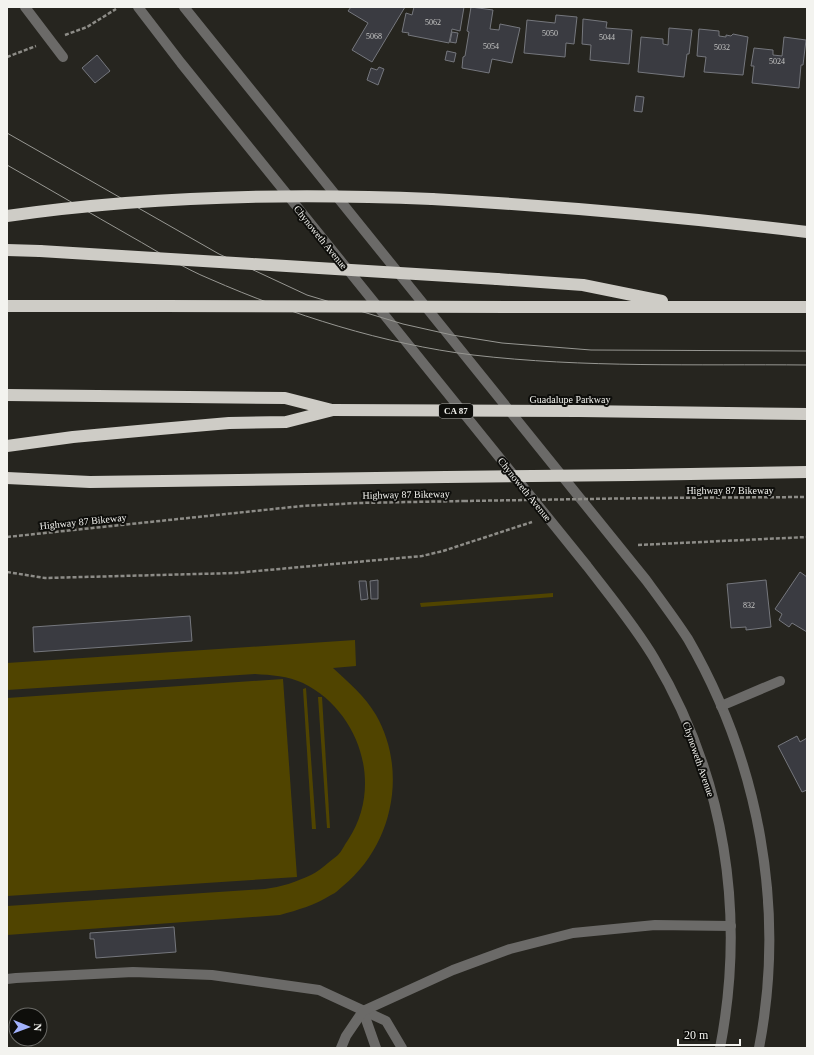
<svg xmlns="http://www.w3.org/2000/svg" width="814" height="1055" font-family="Georgia,serif">
<style>
.green{fill:#504400}
.building{fill:#3a3b41;stroke:#75777d}
.lines{fill:none;stroke-linecap:round;stroke-linejoin:round}
.path{stroke:#8d8c87;stroke-width:2.5;stroke-dasharray:4 2;stroke-linecap:butt}
.minor{stroke:#6b6a68;stroke-width:10}
.highway{stroke:#ceccc6;stroke-width:12}
.tram{stroke:#979792;stroke-width:1}
.path-bridge{stroke:#8d8c87;stroke-width:2.5;stroke-dasharray:4 2;stroke-linecap:butt}
.highway-bridge{stroke:#ceccc6;stroke-width:12}
.labels{text-anchor:middle;stroke-width:4;stroke-linejoin:round;paint-order:stroke}
.number-label{font-size:8px;fill:#c5c5c4}
.shield{fill:#0e0e0b;stroke:#aeaeab;stroke-width:1}
.shield-label{font-size:9px;font-weight:bold;fill:#f3f3ef}
.street-label{font-size:10px;fill:#f3f3ef;stroke:#0e0e0b}
</style>
<rect width="100%" height="100%" fill="#26251f"/>
<g class="green">
<path d="M553 593V597L421 607 420 603Z"/>
<path d="M355 640 356 666 333 668C349 683 365 696 376 715 408 771 393 845 343 886 339 889 336 893 331 895 315 905 298 910 280 915L7 935V906L265 889C281 887 296 882 311 875 317 872 323 867 328 863 331 860 335 858 338 855 342 851 344 845 348 840 384 786 360 711 303 683 288 676 271 675 255 674L7 690V663Z"/>
<path d="M283 679 297 877 7 896V698Z"/>
<path d="M306 688 316 829H312L303 689Z"/>
<path d="M318 697H322L330 828H327Z"/>
</g>
<g class="building">
<path d="M351 7H405L372 62 352 50 368 23 348 11Z"/>
<path d="M414 7H464L460 31 452 29 449 43 408 35 409 33 402 32 406 13 412 15Z"/>
<path d="M471 7 493 10 490 29 499 30 500 24 520 28 512 63 492 59 489 73 462 68 463 57 465 56 469 32 467 31Z"/>
<path d="M556 15 577 17 574 44 566 43 565 57 524 53 527 20 555 23Z"/>
<path d="M583 19 607 22 606 28 632 30 629 64 590 60 591 45 582 44Z"/>
<path d="M669 28 692 30 689 54H687L684 77 638 72 641 37 663 39V44L668 45Z"/>
<path d="M699 29 719 31V36L726 37V35L731 36 733 34 748 37 743 75 704 72 706 57 697 56Z"/>
<path d="M452 32 458 33 456 43 450 42Z"/>
<path d="M784 37 806 40 803 65H801L799 88 752 83 754 66H751L754 48 773 50V55L782 56Z"/>
<path d="M447 51 456 53 454 62 445 60Z"/>
<path d="M97 55 110 71 95 83 82 68Z"/>
<path d="M379 67 384 69 378 85 367 80 371 68 377 70Z"/>
<path d="M636 96 644 97 642 112 634 111Z"/>
<path d="M800 572 807 577V632L792 623 789 627 779 620 782 614 775 609Z"/>
<path d="M378 580V599H371L370 581Z"/>
<path d="M766 580 771 627 746 630V627L731 628 727 584Z"/>
<path d="M359 581H366L368 599 361 600Z"/>
<path d="M190 616 192 641 34 652 33 627Z"/>
<path d="M797 736 800 742 807 738V790L802 792 778 746Z"/>
<path d="M174 927 176 952 96 958 94 939H90V933Z"/>
</g>
<g class="lines">
<g class="path">
<path d="M65 35 87 27 116 9"/>
<path d="M7 57 36 46"/>
<path d="M650 498 807 497"/>
<path d="M7 537 302 506 358 503 464 501"/>
<path d="M638 545 807 537"/>
<path d="M7 572 45 578 235 573 422 556 443 551 532 522"/>
</g>
<g class="minor">
<path d="M25 7 63 57"/>
<path d="M138 7 181 63 587 566C610 596 635 626 654 658 725 777 746 913 720 1048"/>
<path d="M184 7 646 580C660 599 675 619 688 639 759 762 786 908 759 1048"/>
<path d="M721 706 780 681"/>
<path d="M7 979 16 978 133 972 212 975 319 990 386 1021 402 1048"/>
<path d="M363 1011 376 1048"/>
<path d="M341 1048 346 1036 363 1011 453 970 510 949 573 933 655 925 731 926"/>
</g>
<g class="highway">
<path d="M432 199C557 206 682 217 807 232"/>
<path d="M7 250 40 251"/>
<path d="M497 279 583 285 662 301"/>
<path d="M7 306H162"/>
<path d="M519 307H807"/>
<path d="M7 395 285 398 332 410"/>
<path d="M579 411 807 414"/>
<path d="M7 446 73 437 160 429 229 423 286 422 333 410"/>
<path d="M631 475 807 472"/>
<path d="M7 478 90 482 446 477"/>
</g>
<g class="tram">
<path d="M7 133 219 254 307 295 403 324 452 335 502 343 591 350 807 351"/>
<path d="M7 165C49 189 90 213 132 237 157 251 183 268 210 279 292 315 384 344 473 355 584 368 696 364 807 365"/>
</g>
<path class="path-bridge" d="M464 501 650 498"/>
<g class="highway-bridge">
<path d="M7 216C146 196 292 193 432 199"/>
<path d="M40 251 497 279"/>
<path d="M162 306 519 307"/>
<path d="M333 410 579 411"/>
<path d="M446 477 631 475"/>
</g>
</g>
<g class="labels">
<g class="number-label">
<text x="433" y="25">5062</text>
<text x="550" y="36">5050</text>
<text x="374" y="39">5068</text>
<text x="607" y="40">5044</text>
<text x="491" y="49">5054</text>
<text x="722" y="50">5032</text>
<text x="777" y="64">5024</text>
<text x="749" y="608">832</text>
</g>
<rect class="shield" x="439" y="404" width="34" height="14" rx="3"/>
<g class="shield-label">
<text x="456" y="414">CA 87</text>
</g>
<g class="street-label">
<text transform="translate(321 237) rotate(51)" y="4">Chynoweth Avenue</text>
<text x="570" y="403">Guadalupe Parkway</text>
<text transform="translate(525 489) rotate(51)" y="4">Chynoweth Avenue</text>
<text x="730" y="494">Highway 87 Bikeway</text>
<text transform="translate(406 494) rotate(-1)" y="4">Highway 87 Bikeway</text>
<text transform="translate(83 521) rotate(-6)" y="4">Highway 87 Bikeway</text>
<text transform="translate(699 759) rotate(71)" y="4">Chynoweth Avenue</text>
</g>
</g>
<rect width="814" height="1055" fill="none" stroke="#f3f3ef" stroke-width="16"/>
<g transform="translate(28 1027) rotate(91)"><circle r="19" fill="#0e0e0b" stroke="#6a6a66"/>
<path d="M0-3L7 15L0 10L-7 15Z" fill="#a2b2fd"/>
<text y="-6" font-size="11" font-weight="bold" text-anchor="middle" fill="#f3f3ef">N</text>
</g>
<path d="M678 1039v6h62v-6" fill="none" stroke="#f3f3ef" stroke-width="2"/>
<text x="684" y="1039" font-size="12" fill="#f3f3ef" stroke="#0e0e0b" stroke-width="3" paint-order="stroke">20 m</text>
</svg>
